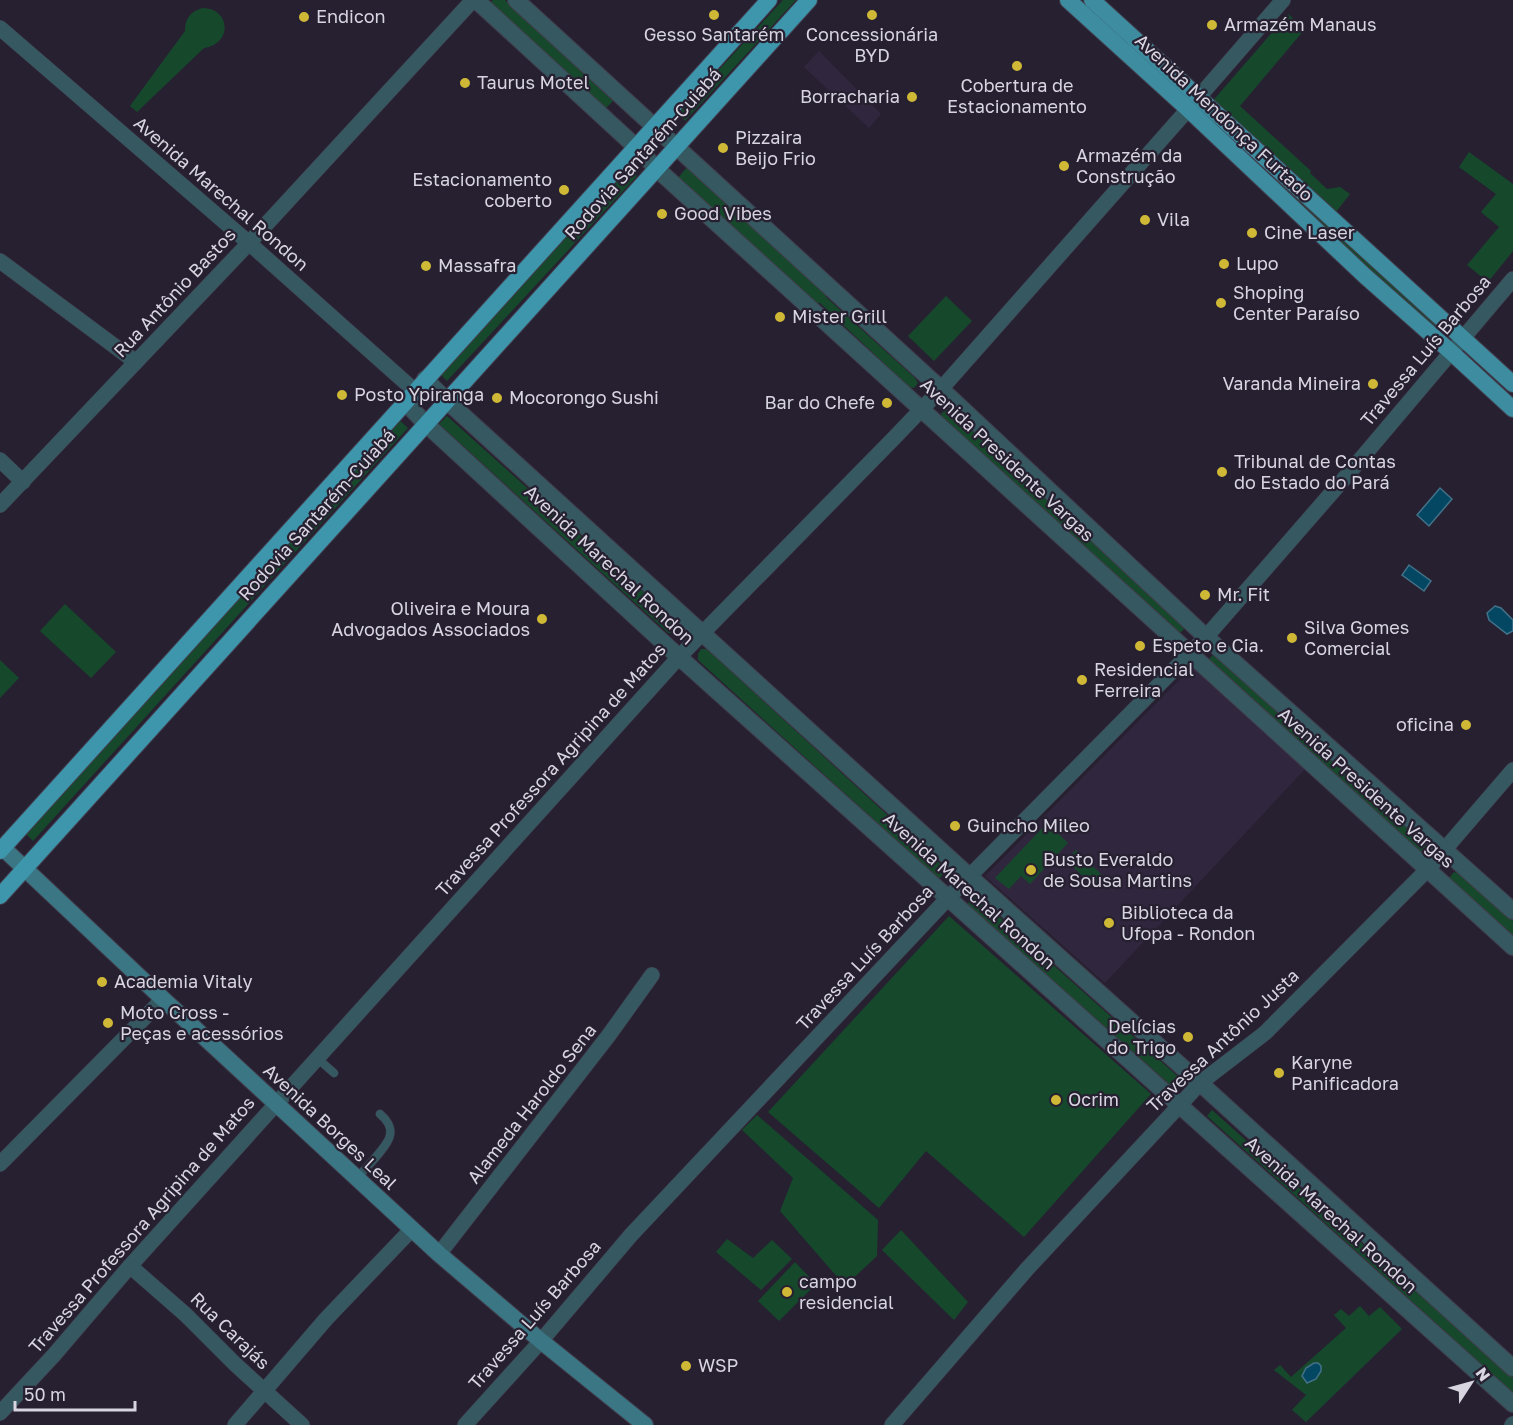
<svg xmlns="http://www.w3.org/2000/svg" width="1513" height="1425" font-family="'Golos Text',sans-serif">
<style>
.built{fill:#30273e}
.green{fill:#16492c}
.water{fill:#034763;stroke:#437188;stroke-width:1.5}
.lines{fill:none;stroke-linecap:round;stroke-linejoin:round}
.service-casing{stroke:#423d4d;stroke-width:9}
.minor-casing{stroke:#423d4d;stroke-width:16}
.tertiary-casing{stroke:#423d4d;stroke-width:18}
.secondary-casing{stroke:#423d4d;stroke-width:18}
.primary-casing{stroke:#423d4d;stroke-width:18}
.trunk-casing{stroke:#423d4d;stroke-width:18}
.service{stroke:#355861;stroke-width:8}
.minor{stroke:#355861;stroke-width:15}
.tertiary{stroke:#355861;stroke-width:16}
.secondary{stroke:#3b7684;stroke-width:16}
.primary{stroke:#3d8c9f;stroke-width:16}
.trunk{stroke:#3e96ac;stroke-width:16}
.poi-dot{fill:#d0b837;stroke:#262031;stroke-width:2}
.labels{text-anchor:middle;stroke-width:4.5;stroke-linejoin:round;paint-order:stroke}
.poi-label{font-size:18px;fill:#d8d4e0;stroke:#262031;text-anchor:start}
.street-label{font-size:18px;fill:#d8d4e0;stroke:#262031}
</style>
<rect width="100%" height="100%" fill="#262031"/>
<g class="built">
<path d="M819 51 881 114 869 128 804 67Z"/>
<path d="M1193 666 1307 767 1105 983 985 876Z"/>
</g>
<g class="green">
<path d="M493 0H505L613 101 605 109 490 3Z"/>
<path d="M783 0H796L685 121 678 114Z"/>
<path d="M202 8C231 8 233 44 204 48L137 112 130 106 185 31C185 19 190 12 202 8Z"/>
<path d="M1288 14 1305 29 1240 106 1311 171 1310 173 1327 189 1340 187 1350 194 1336 212 1204 111Z"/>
<path d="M1241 146 1446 332 1440 338 1237 151Z"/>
<path d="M1469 152 1513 184V251L1488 282 1467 265 1499 227 1481 212 1496 194 1459 167Z"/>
<path d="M687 167 824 292 826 297 915 378 918 383 914 388 909 387 820 303H815L678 178Z"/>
<path d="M629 169 637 176 447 381 440 374Z"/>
<path d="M946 296 972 321 934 361 908 336Z"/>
<path d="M946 409 952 411 1183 623 1184 629 1180 633 1174 632 943 421 941 414Z"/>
<path d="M447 416 677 622 678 630 674 633H668L439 424Z"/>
<path d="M399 420 408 428 33 841 25 833Z"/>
<path d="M65 604 116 652 91 678 40 631Z"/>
<path d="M701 649H707L947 870 939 879 698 660V654Z"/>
<path d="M1215 653 1431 847 1426 853 1419 851 1208 660Z"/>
<path d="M0 660 19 678 0 698Z"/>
<path d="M1047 823 1068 843 1030 884 1021 876 1009 889 995 878Z"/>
<path d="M1076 850 1103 876 1094 887 1066 860Z"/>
<path d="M1454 872 1461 874 1513 921V937L1454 884 1449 878Z"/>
<path d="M975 895 1183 1081 1176 1090 967 904Z"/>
<path d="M949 916 1151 1094 1024 1237 926 1151 879 1208 768 1112Z"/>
<path d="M1212 1110 1513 1378V1391L1512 1392 1207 1116Z"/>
<path d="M757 1115 878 1220 877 1256 845 1286 780 1211 793 1178 742 1130Z"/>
<path d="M901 1230 968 1302 954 1320 882 1250Z"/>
<path d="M727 1239 753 1258 772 1240 792 1259 761 1290 716 1252Z"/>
<path d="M795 1262 816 1284 779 1321 758 1301Z"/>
<path d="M1360 1306 1369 1316 1380 1307 1402 1329 1306 1422 1292 1410 1306 1395 1274 1370 1280 1365 1291 1377 1346 1328 1334 1315 1341 1309 1349 1316Z"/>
</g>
<g class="water">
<path d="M1440 488 1452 499 1429 526 1417 515Z"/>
<path d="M1409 565 1431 581 1424 591 1402 575Z"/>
<path d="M1495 606 1501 608 1513 620V631L1507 634 1489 620 1487 613Z"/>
<path d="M1314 1363H1318L1321 1366V1371L1316 1379 1307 1383 1302 1376 1306 1368Z"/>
</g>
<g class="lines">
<defs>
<g id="service">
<path d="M317 1058 334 1073"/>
<path d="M357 1178C365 1169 389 1145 390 1135 392 1127 386 1119 380 1114"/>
</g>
<g id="minor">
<path d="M0 28 249 243 415 391"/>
<path d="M0 261 136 362"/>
<path d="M0 460 23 482"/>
<path d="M0 505 249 243 473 0"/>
<path d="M0 1164 163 999"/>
<path d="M439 1254 609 1035 652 975"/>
<path d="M130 1266 186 1315 235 1364 302 1425"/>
<path d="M0 1413 54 1355 130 1266 276 1104 679 657 894 438 941 389 1198 98 1283 0"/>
<path d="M235 1425 326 1319 412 1229"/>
<path d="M465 1425 541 1341 631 1235 948 898 1206 637 1349 473 1513 279"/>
<path d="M892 1425 1027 1269 1179 1106 1200 1083 1265 1033 1427 870 1513 770"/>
<path d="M1512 1425 1513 1424"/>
</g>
<g id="tertiary">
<path d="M476 0 636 147 657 169C943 428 1227 689 1513 947"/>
<path d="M516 0 941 389 1206 637 1513 911"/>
<path d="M425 379 446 400 969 876 1200 1083 1513 1368"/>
<path d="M405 402 426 424 679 657 1513 1404"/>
</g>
<path id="secondary" d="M3 848 163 999 439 1254 541 1341 645 1425"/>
<g id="primary">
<path d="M1068 0 1188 109 1365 276 1451 352 1513 409"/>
<path d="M1092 0 1513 384"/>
</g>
<g id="trunk">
<path d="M0 851 769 0"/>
<path d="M0 896 809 0"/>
</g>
</defs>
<use href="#service" class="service-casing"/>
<use href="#minor" class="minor-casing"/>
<use href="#tertiary" class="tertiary-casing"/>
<use href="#secondary" class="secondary-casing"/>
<use href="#primary" class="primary-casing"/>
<use href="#trunk" class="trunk-casing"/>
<use href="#service" class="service"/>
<use href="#minor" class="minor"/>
<use href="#tertiary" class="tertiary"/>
<use href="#secondary" class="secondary"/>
<use href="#primary" class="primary"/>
<use href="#trunk" class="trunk"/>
</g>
<g class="poi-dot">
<circle cx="714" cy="15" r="6"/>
<circle cx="872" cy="15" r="6"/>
<circle cx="304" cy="17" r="6"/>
<circle cx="1212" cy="25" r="6"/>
<circle cx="1017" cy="66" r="6"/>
<circle cx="465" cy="83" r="6"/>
<circle cx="912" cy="97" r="6"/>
<circle cx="723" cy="148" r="6"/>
<circle cx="1064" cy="166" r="6"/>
<circle cx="564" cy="190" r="6"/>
<circle cx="662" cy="214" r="6"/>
<circle cx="1145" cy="220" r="6"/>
<circle cx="1252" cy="233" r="6"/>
<circle cx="1224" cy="264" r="6"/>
<circle cx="426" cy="266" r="6"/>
<circle cx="1221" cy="303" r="6"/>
<circle cx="780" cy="317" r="6"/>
<circle cx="1373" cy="384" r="6"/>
<circle cx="342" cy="395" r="6"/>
<circle cx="497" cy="398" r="6"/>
<circle cx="887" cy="403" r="6"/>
<circle cx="1222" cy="472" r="6"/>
<circle cx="1205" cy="595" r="6"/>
<circle cx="542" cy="619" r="6"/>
<circle cx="1292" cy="638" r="6"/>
<circle cx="1140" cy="646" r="6"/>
<circle cx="1082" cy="680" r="6"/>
<circle cx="1466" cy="725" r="6"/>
<circle cx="955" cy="826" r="6"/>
<circle cx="1031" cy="870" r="6"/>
<circle cx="1109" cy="923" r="6"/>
<circle cx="102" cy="982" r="6"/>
<circle cx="108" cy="1023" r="6"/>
<circle cx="1188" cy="1037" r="6"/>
<circle cx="1279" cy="1073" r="6"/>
<circle cx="1056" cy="1100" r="6"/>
<circle cx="787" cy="1292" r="6"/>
<circle cx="686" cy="1366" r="6"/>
</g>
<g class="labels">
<g class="poi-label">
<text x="316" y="23">Endicon</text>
<text x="1224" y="31">Armazém Manaus</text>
<text x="714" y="41" text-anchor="middle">Gesso Santarém</text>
<text x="872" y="41" text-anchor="middle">Concessionária<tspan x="872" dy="21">BYD</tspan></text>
<text x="477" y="89">Taurus Motel</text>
<text x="1017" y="92" text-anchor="middle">Cobertura de<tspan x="1017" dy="21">Estacionamento</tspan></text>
<text x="900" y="103" text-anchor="end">Borracharia</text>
<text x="735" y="144">Pizzaira<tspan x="735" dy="21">Beijo Frio</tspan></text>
<text x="1076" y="162">Armazém da<tspan x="1076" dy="21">Construção</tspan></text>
<text x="552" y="186" text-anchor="end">Estacionamento<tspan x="552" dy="21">coberto</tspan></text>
<text x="674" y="220">Good Vibes</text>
<text x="1157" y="226">Vila</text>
<text x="1264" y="239">Cine Laser</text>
<text x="1236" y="270">Lupo</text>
<text x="438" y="272">Massafra</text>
<text x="1233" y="299">Shoping<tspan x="1233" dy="21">Center Paraíso</tspan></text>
<text x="792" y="323">Mister Grill</text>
<text x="1361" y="390" text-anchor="end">Varanda Mineira</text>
<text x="354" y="401">Posto Ypiranga</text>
<text x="509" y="404">Mocorongo Sushi</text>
<text x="875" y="409" text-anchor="end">Bar do Chefe</text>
<text x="1234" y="468">Tribunal de Contas<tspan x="1234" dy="21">do Estado do Pará</tspan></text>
<text x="1217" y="601">Mr. Fit</text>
<text x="530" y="615" text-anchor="end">Oliveira e Moura<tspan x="530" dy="21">Advogados Associados</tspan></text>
<text x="1304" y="634">Silva Gomes<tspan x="1304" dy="21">Comercial</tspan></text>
<text x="1152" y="652">Espeto e Cia.</text>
<text x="1094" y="676">Residencial<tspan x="1094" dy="21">Ferreira</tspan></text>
<text x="1454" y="731" text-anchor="end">oficina</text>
<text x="967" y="832">Guincho Mileo</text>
<text x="1043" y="866">Busto Everaldo<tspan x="1043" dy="21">de Sousa Martins</tspan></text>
<text x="1121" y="919">Biblioteca da<tspan x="1121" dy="21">Ufopa - Rondon</tspan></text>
<text x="114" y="988">Academia Vitaly</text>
<text x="120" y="1019">Moto Cross -<tspan x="120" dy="21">Peças e acessórios</tspan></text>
<text x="1176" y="1033" text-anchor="end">Delícias<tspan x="1176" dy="21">do Trigo</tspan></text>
<text x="1291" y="1069">Karyne<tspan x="1291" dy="21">Panificadora</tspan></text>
<text x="1068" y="1106">Ocrim</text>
<text x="799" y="1288">campo<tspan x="799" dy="21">residencial</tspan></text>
<text x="698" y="1372">WSP</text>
</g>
<g class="street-label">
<text transform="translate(1224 118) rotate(43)" y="6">Avenida Mendonça Furtado</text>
<text transform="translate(643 154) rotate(-48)" y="6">Rodovia Santarém-Cuiabá</text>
<text transform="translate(221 194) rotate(41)" y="6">Avenida Marechal Rondon</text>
<text transform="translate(175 293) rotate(-47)" y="6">Rua Antônio Bastos</text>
<text transform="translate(1426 351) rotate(-50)" y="6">Travessa Luís Barbosa</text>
<text transform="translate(1007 460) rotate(43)" y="6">Avenida Presidente Vargas</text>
<text transform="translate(317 515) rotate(-48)" y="6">Rodovia Santarém-Cuiabá</text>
<text transform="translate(609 565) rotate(43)" y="6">Avenida Marechal Rondon</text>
<text transform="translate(551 770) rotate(-48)" y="6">Travessa Professora Agripina de Matos</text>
<text transform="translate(1366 788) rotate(42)" y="6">Avenida Presidente Vargas</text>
<text transform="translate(969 891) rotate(42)" y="6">Avenida Marechal Rondon</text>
<text transform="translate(865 958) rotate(-47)" y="6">Travessa Luís Barbosa</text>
<text transform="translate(1223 1041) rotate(-43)" y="6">Travessa Antônio Justa</text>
<text transform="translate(532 1104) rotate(-52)" y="6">Alameda Haroldo Sena</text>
<text transform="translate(330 1127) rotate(43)" y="6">Avenida Borges Leal</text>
<text transform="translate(1331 1215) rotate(42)" y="6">Avenida Marechal Rondon</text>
<text transform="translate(142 1225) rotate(-49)" y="6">Travessa Professora Agripina de Matos</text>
<text transform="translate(535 1315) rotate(-49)" y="6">Travessa Luís Barbosa</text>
<text transform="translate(230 1331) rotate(44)" y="6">Rua Carajás</text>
</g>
</g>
<g transform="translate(1471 1383) rotate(54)" stroke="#262031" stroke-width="4.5" paint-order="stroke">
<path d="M0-4.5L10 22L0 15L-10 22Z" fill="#d8d4e0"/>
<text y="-9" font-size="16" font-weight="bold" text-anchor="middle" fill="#d8d4e0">N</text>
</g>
<path d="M15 1401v9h120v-9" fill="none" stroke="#d8d4e0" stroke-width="3"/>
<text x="24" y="1401" font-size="18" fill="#d8d4e0" stroke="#262031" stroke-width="4.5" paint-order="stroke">50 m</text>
</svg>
